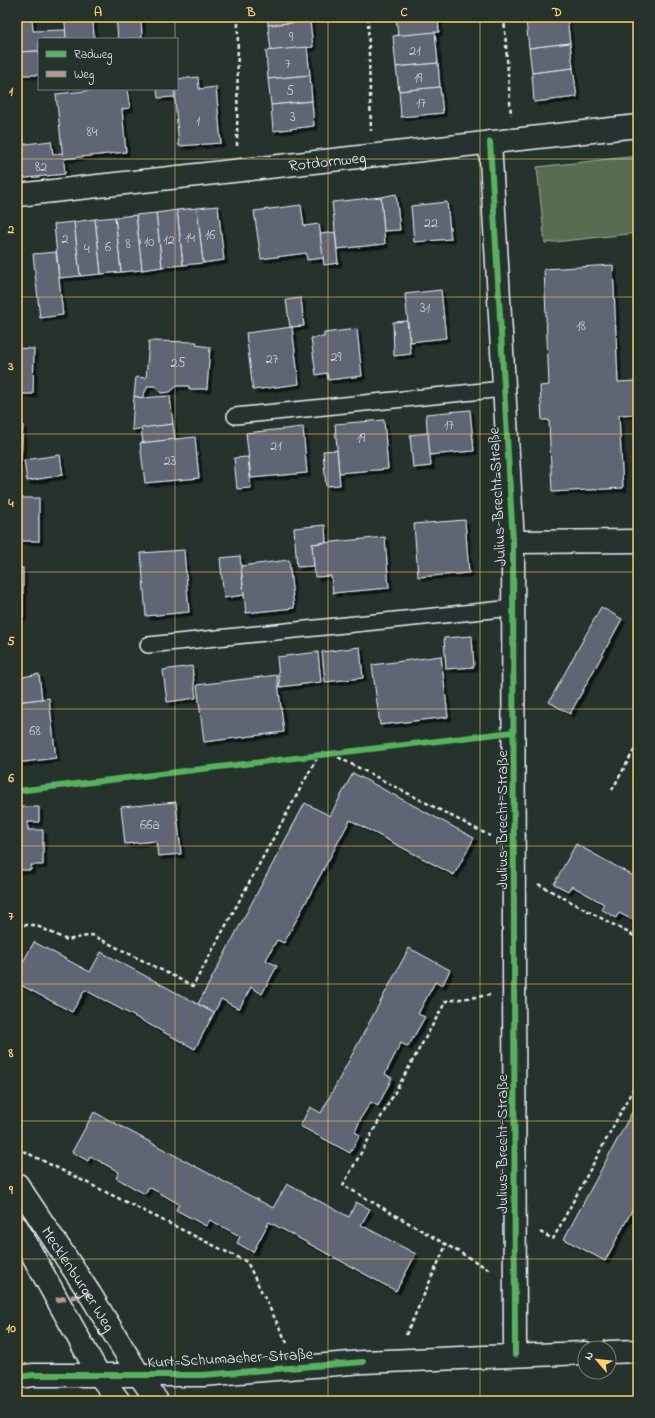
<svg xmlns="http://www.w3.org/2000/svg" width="655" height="1418" font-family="'Indie Flower',sans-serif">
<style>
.green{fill:#5a6c4f;stroke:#a1aea4}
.building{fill:#5f6572;stroke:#e8f1f8;filter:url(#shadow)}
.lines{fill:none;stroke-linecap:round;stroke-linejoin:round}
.lane-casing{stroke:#e8f1f8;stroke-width:18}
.street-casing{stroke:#e8f1f8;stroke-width:25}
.secondary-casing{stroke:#e8f1f8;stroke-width:25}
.path{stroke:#e8f1f8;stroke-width:2.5;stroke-dasharray:4 3;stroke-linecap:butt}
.lane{stroke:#26332d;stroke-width:15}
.street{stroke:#26332d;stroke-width:22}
.secondary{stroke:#26332d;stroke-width:22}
.quiet{stroke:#b69a8f;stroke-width:5;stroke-dasharray:10 5;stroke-linecap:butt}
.cycleway-casing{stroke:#26332d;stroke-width:8}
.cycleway{stroke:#56b35d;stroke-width:6}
.grid{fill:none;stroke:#ffd166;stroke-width:1;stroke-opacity:0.55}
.labels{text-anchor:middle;stroke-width:3;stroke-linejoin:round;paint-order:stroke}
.number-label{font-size:14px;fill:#c6ced6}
.street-label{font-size:16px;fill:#e8f1f8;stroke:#26332d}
.neatline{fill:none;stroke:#ffd166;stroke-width:1.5}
.grid-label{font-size:13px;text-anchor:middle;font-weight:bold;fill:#ffd166}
</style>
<defs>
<filter id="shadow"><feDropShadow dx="3.5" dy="3.5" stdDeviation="0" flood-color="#0009"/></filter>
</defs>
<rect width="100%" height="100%" fill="#26332d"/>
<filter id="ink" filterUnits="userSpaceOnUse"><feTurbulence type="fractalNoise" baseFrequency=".025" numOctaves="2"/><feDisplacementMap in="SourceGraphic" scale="8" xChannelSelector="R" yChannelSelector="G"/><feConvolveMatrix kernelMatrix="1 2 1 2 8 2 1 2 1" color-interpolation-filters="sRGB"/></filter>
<g filter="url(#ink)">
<path class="green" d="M638 156V233L545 243 537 167Z"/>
<g class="building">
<path d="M17 17H32L33 31 66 30V39H39V51L17 52Z"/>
<path d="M116 17H141L142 38 118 39Z"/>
<path d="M268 17H310V21L268 25Z"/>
<path d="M396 17H438L439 32 398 36Z"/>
<path d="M531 17H555L531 20Z"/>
<path d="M567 17 570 43 529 48 526 21Z"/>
<path d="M93 20 94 39H66L65 22Z"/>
<path d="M310 21 313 47 271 51 268 25Z"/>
<path d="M435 32 438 63 396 67 393 36Z"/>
<path d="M570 43 573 68 532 73 529 48Z"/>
<path d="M307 47 310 75 268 79 266 51Z"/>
<path d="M39 51V75H22L17 71V52Z"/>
<path d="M438 63 440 87 399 91 396 67Z"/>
<path d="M573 68 577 97 534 102 532 73Z"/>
<path d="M310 75 312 101 271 105 268 79Z"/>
<path d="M198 77 199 89 216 87 221 143 179 146 174 89H177V79Z"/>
<path d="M440 87 443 113 401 117 399 91Z"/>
<path d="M105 89H127L130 108 122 109 126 152 63 159 56 94Z"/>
<path d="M157 89H174L175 97 158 98Z"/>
<path d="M312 101 314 126 273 131 271 105Z"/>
<path d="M51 141 53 154 63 153 65 174 17 179V145Z"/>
<path d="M396 194 400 230 384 231 381 197Z"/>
<path d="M381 197 385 244 337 249 332 202Z"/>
<path d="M447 202 451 239 414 242 411 206Z"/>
<path d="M301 205 304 226 319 224 324 258 307 260 306 253 261 259 254 211Z"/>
<path d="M218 206 224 260 203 263 197 208Z"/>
<path d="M197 208 203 263 183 265 177 210Z"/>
<path d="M177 210 183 265 162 267 156 213Z"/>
<path d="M156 213 162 267 142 270 136 215Z"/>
<path d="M136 215 142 270 121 272 115 217Z"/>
<path d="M115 217 121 272 101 274 95 219Z"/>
<path d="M95 219 101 274 80 276 74 222Z"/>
<path d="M74 222 80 276 59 278 54 224Z"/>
<path d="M335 232 338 263 324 265 320 234Z"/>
<path d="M56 252 63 315 40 318 33 254Z"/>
<path d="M613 265 618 382 638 381V414L619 415 623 488 552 492 549 420H542L540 386 549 385 544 269Z"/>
<path d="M441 290 446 338 410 342 405 294Z"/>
<path d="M301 298 304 326 290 327 286 300Z"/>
<path d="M407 321 411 354 394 356 393 322Z"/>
<path d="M292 327 299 384 253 390 246 333Z"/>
<path d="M357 329 362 376 328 380 327 373 316 375 311 338 324 337V333Z"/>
<path d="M149 341 197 342 196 345 210 347 207 389H189V386H177L170 392 161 393 155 386H148L142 398 134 396 136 377 146 378Z"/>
<path d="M17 348 34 349 33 394H17Z"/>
<path d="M134 396 142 398 170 396 173 424 132 430Z"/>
<path d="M470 410 474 451 429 455 426 414Z"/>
<path d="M384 420 388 469 339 473 335 424Z"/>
<path d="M173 424 175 439 143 443 141 428Z"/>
<path d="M17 425H23L21 462H17Z"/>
<path d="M303 427 307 473 251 478 246 433Z"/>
<path d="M428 433 431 466 413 468 410 435Z"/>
<path d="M195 437 199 478 145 483 140 443Z"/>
<path d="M337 450 340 485 326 486 323 451Z"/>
<path d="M60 455 63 475 27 481 24 460Z"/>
<path d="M248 457 251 488 237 489 234 458Z"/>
<rect x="17" y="498" width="22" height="43"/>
<path d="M465 520 469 573 418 577 414 524Z"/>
<path d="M325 525 326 542 312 544 314 566 297 567 294 528Z"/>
<path d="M385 537 389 588 333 593 331 576 315 577 312 544Z"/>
<path d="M184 550 189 612 146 616 141 553Z"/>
<path d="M240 556 244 595 224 598 220 558Z"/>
<path d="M289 560 294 608 246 613 241 566Z"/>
<rect x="17" y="568" width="6" height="49"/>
<path d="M601 607 622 619 570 714 549 702Z"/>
<path d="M472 636 474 667 446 669 444 638Z"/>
<path d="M360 647 363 678 325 682 322 652Z"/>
<path d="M318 652 321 682 280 687 277 657Z"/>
<path d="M441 656 448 717 380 725 372 665Z"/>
<path d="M192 666 196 698 167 702 163 670Z"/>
<path d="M39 674 42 699 17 702V678Z"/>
<path d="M277 675 284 732 204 742 197 685Z"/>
<path d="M49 698 56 758 17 763V702Z"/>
<path d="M353 773 474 838 454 875 350 820 284 943 277 940 266 960 277 966 262 994 251 987 239 1009 221 999 214 1013 198 1004 305 803 330 816Z"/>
<path d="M638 777V786L634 784Z"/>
<path d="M176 802 181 854 158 856 156 841 125 844 121 807Z"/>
<path d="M17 807H39V822H28V830H43V865H31V870H17Z"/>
<path d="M576 844 637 878 638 876V916L635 921 619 913 616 918 601 909 604 904 572 886 568 891 554 884Z"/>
<path d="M34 942 90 972 101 952 214 1013 195 1049 85 990 72 1012 17 983V973Z"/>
<path d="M409 948 450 970 442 986 435 982 418 1014 425 1017 408 1047 401 1043 385 1074 392 1078 378 1106 371 1102 362 1116 355 1132 360 1135 350 1153 300 1126 310 1107 321 1113Z"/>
<path d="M638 1101V1199L605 1261 564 1239Z"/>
<path d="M94 1112 273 1208 287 1184 349 1217 356 1202 370 1209 361 1225 416 1254 396 1291 269 1222 253 1252 237 1243 240 1236 210 1220 206 1226 176 1210 179 1204 165 1196 149 1187 145 1194 116 1178 119 1172 90 1156 88 1161 72 1152Z"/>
</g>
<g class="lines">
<defs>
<g id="lane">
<path d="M235 416 503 389"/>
<path d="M148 645 513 608"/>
</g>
<g id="street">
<path d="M490 142 513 542 515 1355"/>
<path id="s1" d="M17 195 638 126"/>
<path d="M513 542 638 541"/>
<path id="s2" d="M17 1184 90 1294 139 1375"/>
<path d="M17 1227 99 1375"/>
</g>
<g id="secondary">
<path d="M609 1352 638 1351"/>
<path d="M99 1375 119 1401"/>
<path d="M139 1375 157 1401"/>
<path d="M17 1377 34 1375H203L363 1362 585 1353"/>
</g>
</defs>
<use href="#lane" class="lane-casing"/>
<use href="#street" class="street-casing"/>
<use href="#secondary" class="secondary-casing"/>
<g class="path">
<path d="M368 17 371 131"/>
<path d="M504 17 511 115"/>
<path d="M237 146 238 17"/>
<path d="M332 754 490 836"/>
<path d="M612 790 638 743"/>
<path d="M538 884 638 938"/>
<path d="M17 925H35L67 940 92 935 193 986 318 756"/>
<path d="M490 995 446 1001 343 1185 490 1270"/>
<path d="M17 1148 247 1262 287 1343"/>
<path d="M540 1232 553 1239 638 1080"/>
<path d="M406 1335 446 1245"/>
</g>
<use href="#lane" class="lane"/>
<use href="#street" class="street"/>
<use href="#secondary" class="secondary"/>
<path class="quiet" d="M56 1300 90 1294"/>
<defs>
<g id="cycleway">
<path d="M490 142 513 542 515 1355"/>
<path d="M17 791 513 732"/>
<path d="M17 1377 34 1375H203L363 1362"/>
</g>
</defs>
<use href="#cycleway" class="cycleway-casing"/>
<use href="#cycleway" class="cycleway"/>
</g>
</g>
<path class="grid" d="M175 17V39M328 17V1401M480 17V1401M175 89V1401M17 159H638M17 297H638M17 434H638M17 572H638M17 709H638M17 846H638M17 984H638M17 1121H638M17 1259H638"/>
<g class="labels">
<g class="number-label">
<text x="291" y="41">9</text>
<text x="415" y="55">21</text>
<text x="288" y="68">7</text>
<text x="418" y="82">19</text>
<text x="290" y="95">5</text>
<text x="421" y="107">17</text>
<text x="293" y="121">3</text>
<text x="198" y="125">1</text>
<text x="92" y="136">84</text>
<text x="41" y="171">82</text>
<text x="431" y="227">22</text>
<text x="210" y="239">16</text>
<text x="190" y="242">14</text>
<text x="65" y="243">2</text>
<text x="169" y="244">12</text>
<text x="149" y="246">10</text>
<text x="128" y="248">8</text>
<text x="108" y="251">6</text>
<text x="87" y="253">4</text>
<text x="425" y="312">31</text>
<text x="581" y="330">18</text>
<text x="336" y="361">29</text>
<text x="272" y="363">27</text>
<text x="178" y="367">25</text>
<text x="449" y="429">17</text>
<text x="361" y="442">19</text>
<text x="276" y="450">21</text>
<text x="170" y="465">23</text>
<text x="35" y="735">68</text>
<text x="150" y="829">66a</text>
</g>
<g class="street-label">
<text dy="6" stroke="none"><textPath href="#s1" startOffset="312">Rotdornweg</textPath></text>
<text transform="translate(496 497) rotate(-93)" y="6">Julius-Brecht-Straße</text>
<text transform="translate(501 820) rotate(-90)" y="6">Julius-Brecht-Straße</text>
<text transform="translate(501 1144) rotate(-90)" y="6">Julius-Brecht-Straße</text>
<text dy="6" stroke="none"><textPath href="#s2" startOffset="113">Mecklenburger Weg</textPath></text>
<text transform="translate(230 1357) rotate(-3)" y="6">Kurt-Schumacher-Straße</text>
</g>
</g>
<rect width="655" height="1418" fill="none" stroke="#26332d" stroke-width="44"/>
<rect x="38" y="38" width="140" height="52" fill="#26332d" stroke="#747f7e"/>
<rect x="46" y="51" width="20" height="6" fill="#56b35d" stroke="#747f7e"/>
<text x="74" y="58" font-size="12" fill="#e8f1f8">Radweg</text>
<rect x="46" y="71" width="20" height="6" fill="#b69a8f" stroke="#747f7e"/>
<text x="74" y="78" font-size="12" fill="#e8f1f8">Weg</text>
<g transform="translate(597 1360) rotate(298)"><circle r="19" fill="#26332d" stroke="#747f7e"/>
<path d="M0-3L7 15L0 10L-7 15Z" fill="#ffd166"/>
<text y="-6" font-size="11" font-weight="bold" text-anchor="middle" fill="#e8f1f8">N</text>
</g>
<rect x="22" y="22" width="611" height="1374" class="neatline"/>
<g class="grid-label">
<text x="98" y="16">A</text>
<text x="251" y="16">B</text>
<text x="404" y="16">C</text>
<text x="557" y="16">D</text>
<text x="11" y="95">1</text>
<text x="11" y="233">2</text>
<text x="11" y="370">3</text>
<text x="11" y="507">4</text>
<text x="11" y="645">5</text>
<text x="11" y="782">6</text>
<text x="11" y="920">7</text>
<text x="11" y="1057">8</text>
<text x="11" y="1194">9</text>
<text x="11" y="1332">10</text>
</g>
</svg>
